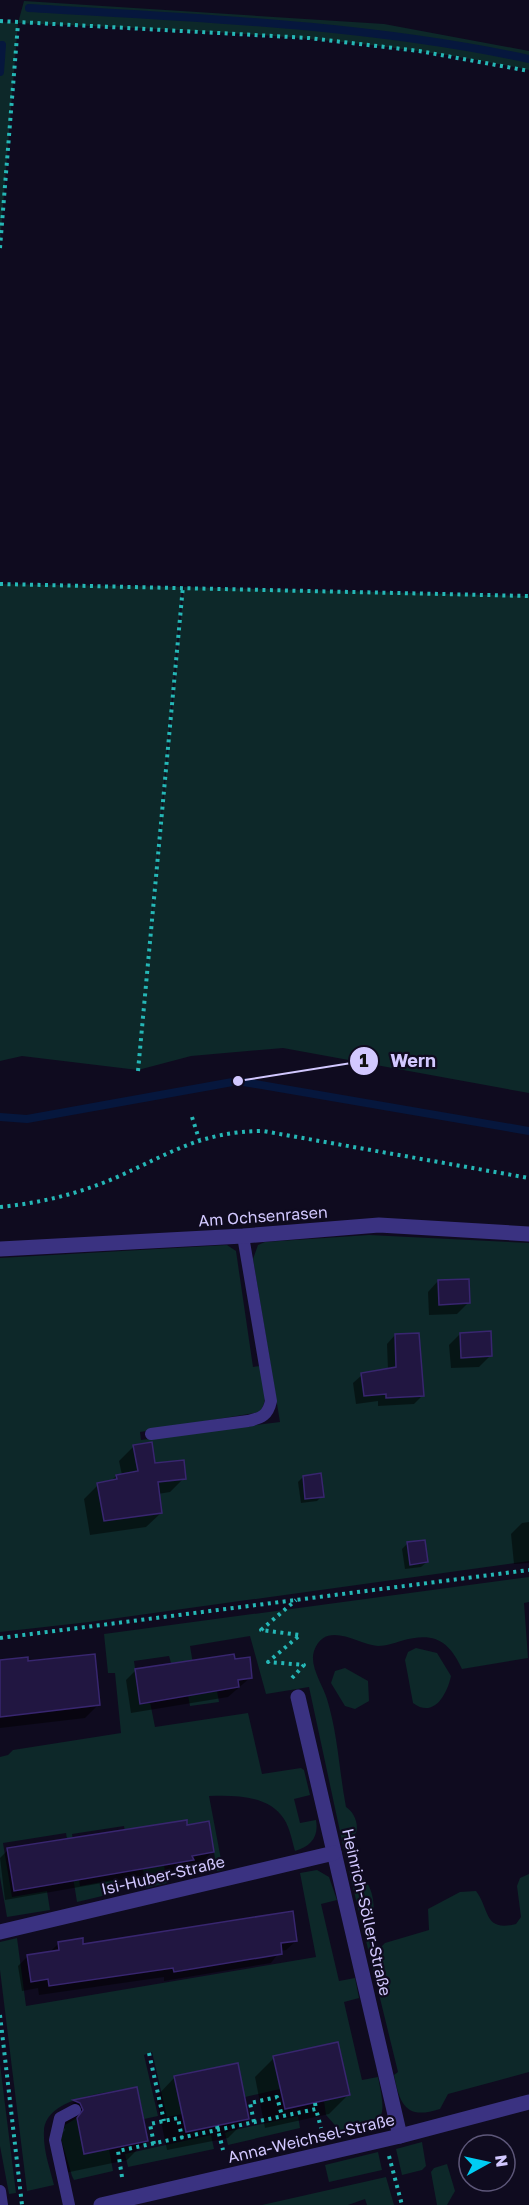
<svg xmlns="http://www.w3.org/2000/svg" width="529" height="2205" font-family="'Golos Text',sans-serif">
<style>
.green{fill:#0d2829}
.shadow{fill:#0007}
.lines{fill:none;stroke-linecap:round;stroke-linejoin:round}
.stream{stroke:#06173d;stroke-width:8}
.building{fill:#211641;stroke:#38266f;stroke-width:1.5}
.path{stroke:#25b7b6;stroke-width:4;stroke-dasharray:3 4.5;stroke-linecap:butt}
.service{stroke:#3a3281;stroke-width:12}
.minor{stroke:#3a3281;stroke-width:15}
.labels{text-anchor:middle;stroke-width:4.5;stroke-linejoin:round;paint-order:stroke}
.street-label{font-size:16px;fill:#d2c8ff;stroke:#0f0b1f}
.leader{fill:none;stroke:#d2c8ff;stroke-width:2}
.callout-dot{fill:#d2c8ff;stroke:#0f0b1f;stroke-width:2}
.mark-label{font-size:18px;text-anchor:middle;font-weight:bold;fill:#111}
.callout-label{font-size:18px;text-anchor:middle;font-weight:bold;fill:#d2c8ff;stroke:#0f0b1f;stroke-width:4.5;stroke-linejoin:round;paint-order:stroke}
</style>
<rect width="100%" height="100%" fill="#0f0b1f"/>
<g class="green">
<path d="M24 1 384 24 529 51V70C361 35 189 30 18 23L0 243V22L18 23Z"/>
<path d="M0 584 182 587 142 1024 184 587 529 596V1093L283 1048 191 1056 138 1070 22 1056 0 1061Z"/>
<path d="M369 1235 529 1243V1561L89 1622 0 1632V1258L227 1245 236 1251 253 1367 260 1366C263 1382 270 1397 260 1412L140 1432 141 1440 280 1422 253 1259 258 1245 265 1242Z"/>
<path d="M529 1577V1602L524 1603 528 1658 462 1669C448 1639 433 1632 401 1641 394 1643 386 1646 378 1646 358 1645 326 1619 314 1651 309 1666 323 1685 327 1699 338 1735 339 1770 346 1807 354 1812 359 1824 356 1833L350 1836 349 1849 344 1850 309 1687 266 1694 250 1636 190 1646 198 1694 217 1691 219 1702 190 1706 182 1662 171 1663 169 1656 134 1661 140 1703 150 1702 155 1727 248 1713 262 1774 301 1768 304 1770 310 1795 294 1799 300 1823 316 1820C319 1837 311 1846 295 1851 292 1841 290 1828 284 1819 269 1795 234 1795 209 1796L223 1870 217 1871 209 1821 187 1825V1821L164 1865 167 1883 146 1888 138 1838 126 1839 124 1826 72 1834 80 1886 113 1880 115 1893 77 1902 66 1833 3 1843 12 1897 47 1891 50 1910 7 1917 0 1877V1757L8 1755 13 1750 121 1733 115 1673H108L104 1634Z"/>
<path d="M416 1648 437 1653 451 1676C447 1694 434 1719 413 1703L405 1660 408 1652Z"/>
<path d="M345 1668 368 1681 369 1701 355 1709 345 1706 331 1683 335 1671Z"/>
<path d="M317 1870 329 1877 337 1900 321 1904 339 1981 355 1978 359 1998 344 2002 362 2080 378 2077C387 2121 386 2122 341 2132L326 2115 324 2101 350 2095 338 2042 273 2057 280 2089 245 2097 237 2063 174 2076 182 2114 167 2117 152 2052 144 2055 158 2116 144 2119 137 2087C110 2093 46 2096 44 2131 43 2151 50 2168 54 2185L27 2191 0 1970V1942L17 1938 26 2006 316 1957 300 1873Z"/>
<path d="M355 1870C379 1887 375 1915 370 1941L378 1950 385 1943 429 1930 428 1909 460 1892 476 1891C490 1909 483 1932 516 1924L521 1917 517 1886 520 1878 529 1874V2072L448 2094 440 2109C406 2120 400 2105 394 2075L398 2072 349 1871Z"/>
<path d="M0 2064 16 2193 9 2194 0 2146Z"/>
<path d="M298 2116 300 2128 228 2145 225 2133 230 2131Z"/>
<path d="M77 2118 84 2154 109 2149 113 2171 74 2180 72 2176 61 2139 65 2125Z"/>
<path d="M211 2135 214 2149 128 2167 125 2154Z"/>
<path d="M422 2142 426 2166 422 2170 402 2175 396 2149Z"/>
<path d="M378 2152 382 2170 329 2182 325 2165Z"/>
<path d="M447 2164 455 2191 447 2205H437L431 2172 434 2168Z"/>
<path d="M386 2177 394 2205H367L365 2199 348 2205H262Z"/>
</g>
<g class="shadow">
<path d="M438 1281 468 1303 457 1314 429 1315 428 1292Z"/>
<path d="M460 1334 490 1356 479 1367 451 1368 449 1345Z"/>
<path d="M395 1335 422 1396 414 1404 378 1406V1401L356 1404 353 1383 362 1375 388 1370 387 1344Z"/>
<path d="M134 1446 154 1465 184 1478 170 1492 158 1494 161 1513 146 1527 90 1535 84 1499 98 1485 110 1482 116 1476 122 1475 119 1461Z"/>
<path d="M303 1477 322 1496 317 1501 301 1503 298 1482Z"/>
<path d="M529 1522V1563L514 1564 511 1534 522 1523Z"/>
<path d="M408 1543 427 1562 421 1567 405 1569 402 1549Z"/>
<path d="M0 1661 27 1663 99 1704 85 1718 0 1728Z"/>
<path d="M234 1661 251 1677 228 1697 131 1713 126 1680 136 1670Z"/>
<path d="M186 1827 212 1852 203 1861 188 1864 182 1869 5 1900 0 1858 8 1850Z"/>
<path d="M296 1941 286 1950 280 1951 271 1963 164 1981V1977L39 1995 38 1988 22 1991 18 1966 28 1956 49 1953 59 1943 82 1946Z"/>
<path d="M274 2058 348 2095 329 2114 265 2128 255 2077Z"/>
<path d="M175 2077 248 2118 228 2138 167 2150 156 2097Z"/>
<path d="M136 2089 147 2140 127 2160 65 2173 58 2139 65 2130 61 2122 56 2120 74 2102Z"/>
</g>
<g class="lines">
<g class="stream">
<path d="M29 8C197 18 365 24 529 59"/>
<path d="M0 72 2 45"/>
<path d="M0 1117 27 1119 238 1081 529 1131"/>
</g>
</g>
<g class="building">
<path d="M469 1279 470 1303 439 1305 438 1280Z"/>
<path d="M491 1331 492 1356 461 1358 460 1333Z"/>
<path d="M419 1333 424 1396 386 1398V1394L364 1396 361 1373 396 1367 395 1334Z"/>
<path d="M152 1442 155 1463 184 1460 186 1479 158 1482 162 1513 104 1521 97 1483 117 1479 116 1475 138 1471 133 1445Z"/>
<path d="M321 1473 324 1497 305 1499 303 1476Z"/>
<path d="M425 1540 428 1562 410 1565 407 1542Z"/>
<path d="M95 1654 100 1705 0 1717V1660L28 1657V1661Z"/>
<path d="M234 1654 235 1659 250 1657 252 1678 238 1680 239 1687 140 1704 135 1669Z"/>
<path d="M187 1820V1825L209 1821 214 1852 192 1856 194 1860 14 1891 7 1848Z"/>
<path d="M293 1911 297 1941 281 1943 282 1954 174 1972 173 1968 49 1986 48 1979 31 1982 27 1955 59 1950 58 1942 83 1938V1944Z"/>
<path d="M338 2042 350 2095 285 2109 273 2056Z"/>
<path d="M238 2063 249 2119 186 2132 174 2076Z"/>
<path d="M137 2087 148 2141 84 2154 77 2118 83 2110 80 2103 73 2100Z"/>
</g>
<g class="lines">
<g class="path">
<path d="M0 21 309 38 419 51 529 71"/>
<path d="M0 248 18 24"/>
<path d="M0 584 529 596"/>
<path d="M138 1071 183 586"/>
<path d="M192 1117 199 1139"/>
<path d="M0 1207C40 1203 78 1194 115 1178 169 1154 202 1131 263 1131L529 1178"/>
<path d="M0 1638 529 1570"/>
<path d="M292 1678 304 1665 268 1662 300 1635 261 1630 296 1600"/>
<path d="M0 2015 22 2205"/>
<path d="M149 2053 164 2121"/>
<path d="M315 2103 316 2109"/>
<path d="M254 2122 250 2103 277 2097 282 2116"/>
<path d="M217 2126 223 2150"/>
<path d="M154 2144 150 2124 178 2118 182 2138"/>
<path d="M389 2156 402 2205"/>
<path d="M122 2177 118 2151 316 2109 321 2128"/>
</g>
<g class="service">
<path d="M151 1434 248 1421C262 1418 268 1415 271 1401L243 1236"/>
<path d="M0 2191 2 2205"/>
<path d="M69 2205 55 2140 60 2118 75 2110"/>
</g>
<g class="minor">
<path d="M0 1249 243 1236 379 1225 529 1234"/>
<path d="M298 1697 400 2136"/>
<path d="M0 1932 334 1853"/>
<path d="M101 2205 400 2136 529 2102"/>
</g>
</g>
<g class="labels">
<g class="street-label">
<text transform="translate(263 1216) rotate(-4)" y="6">Am Ochsenrasen</text>
<text transform="translate(163 1875) rotate(-13)" y="6">Isi-Huber-Straße</text>
<text transform="translate(367 1912) rotate(77)" y="6">Heinrich-Söller-Straße</text>
<text transform="translate(311 2138) rotate(-13)" y="6">Anna-Weichsel-Straße</text>
</g>
</g>
<path class="leader" d="M238 1081L364 1061"/>
<g class="callout-dot">
<circle cx="238" cy="1081" r="6"/>
<circle cx="364" cy="1061" r="15"/>
</g>
<g class="mark-label">
<text x="364" y="1067">1</text>
</g>
<g class="callout-label">
<text x="413" y="1067">Wern</text>
</g>
<g transform="translate(487 2163) rotate(82)"><circle r="28" fill="#0f0b1f" stroke="#5d5779" stroke-width="1.5"/>
<path d="M0-4.5L10 22L0 15L-10 22Z" fill="#00cdf3"/>
<text y="-9" font-size="16" font-weight="bold" text-anchor="middle" fill="#d2c8ff">N</text>
</g>
</svg>
